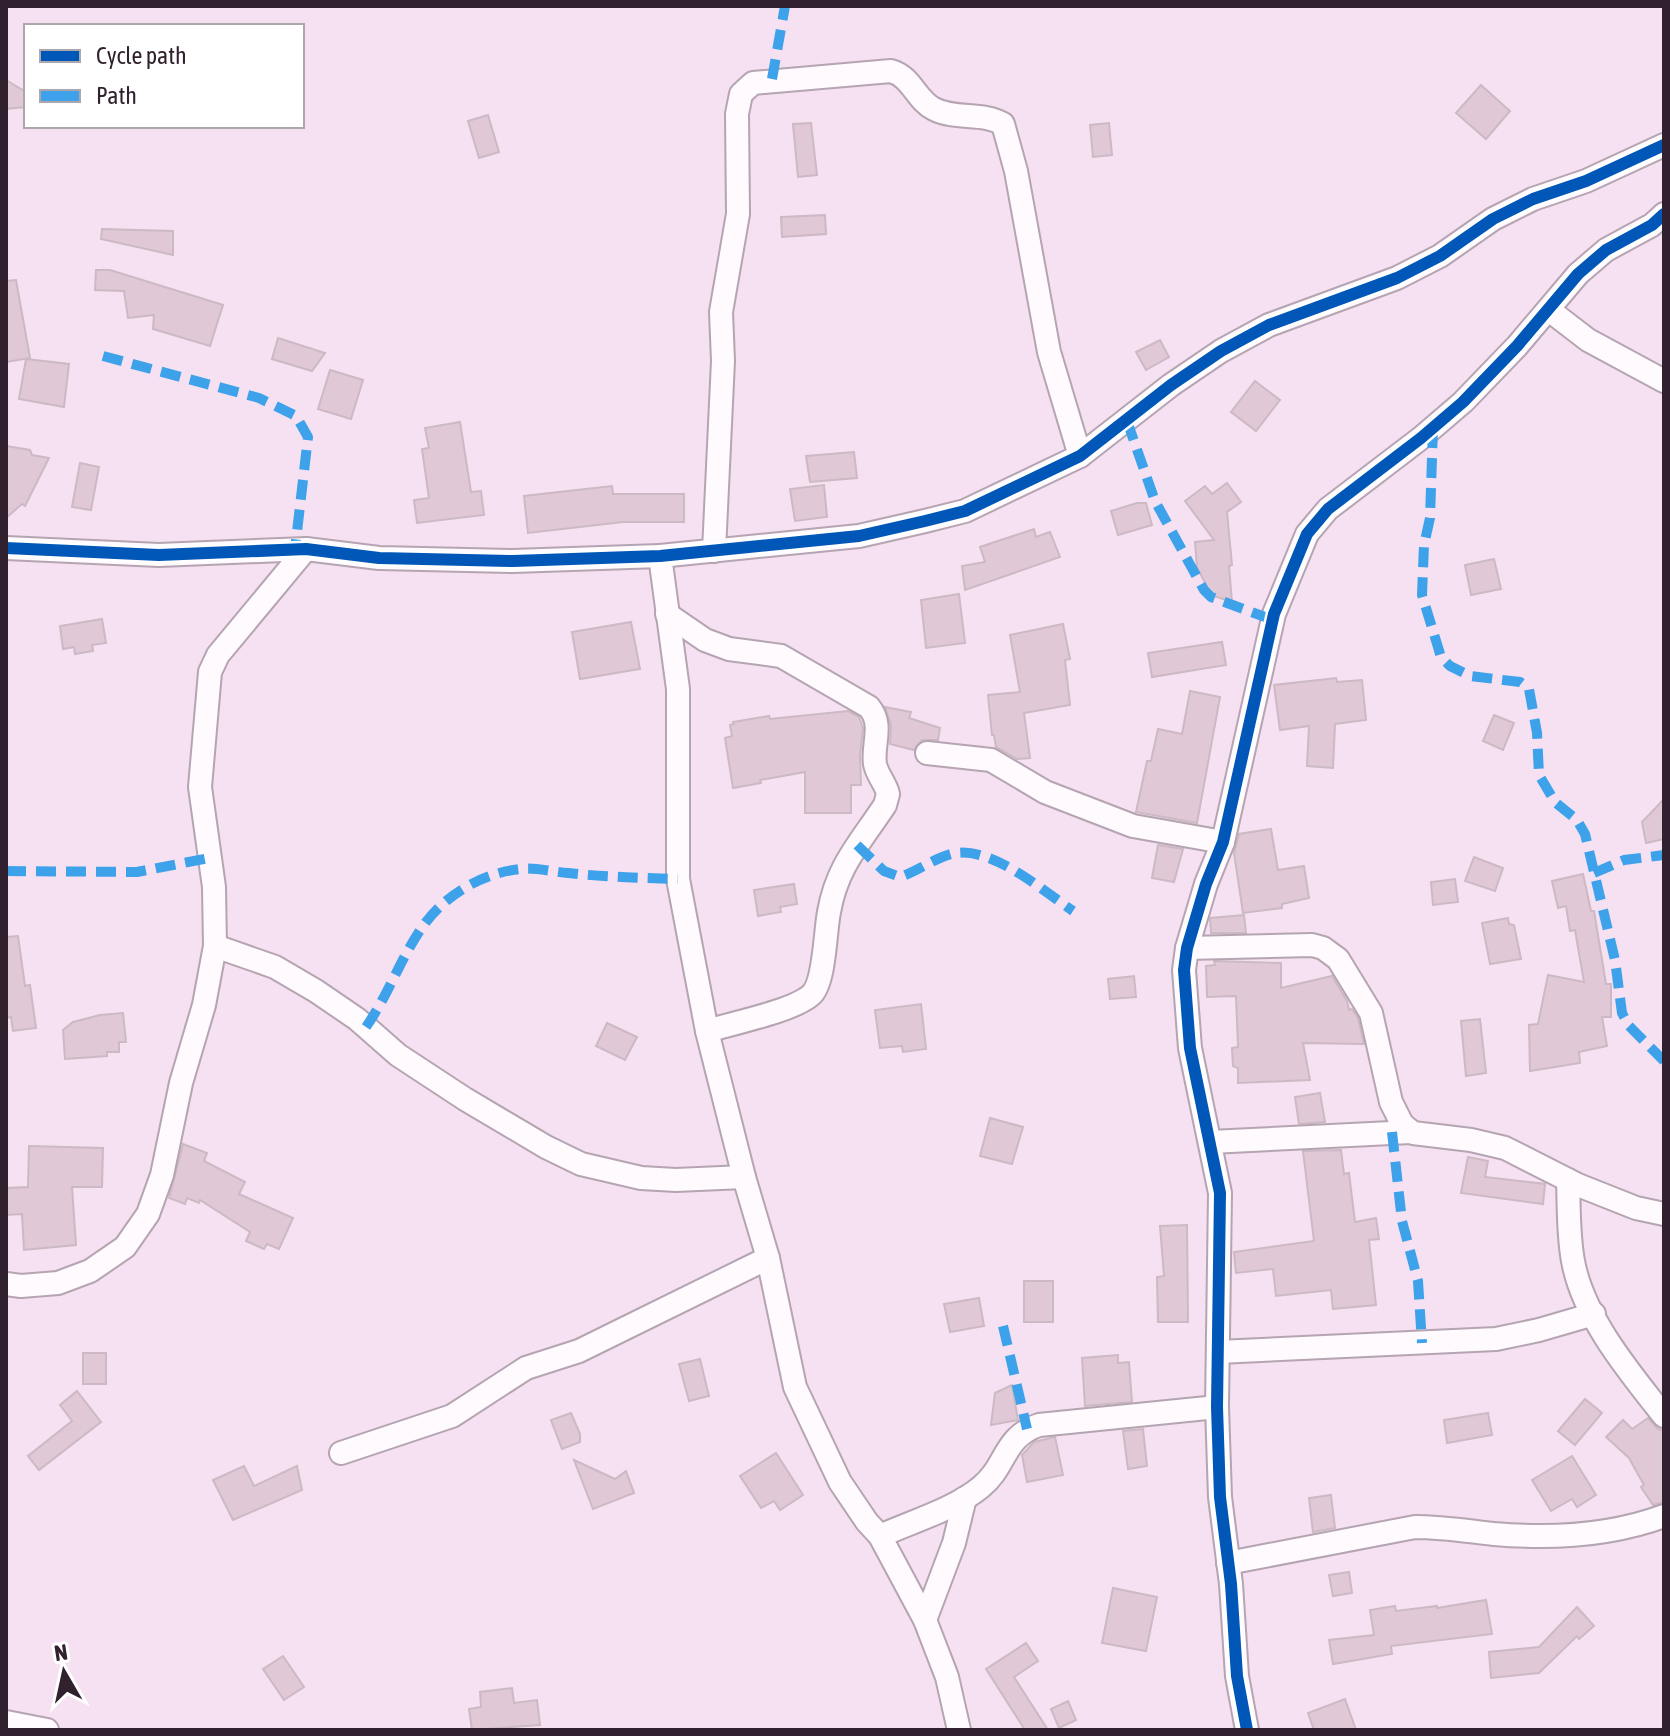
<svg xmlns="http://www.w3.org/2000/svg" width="1670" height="1736" font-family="'Asap Condensed',sans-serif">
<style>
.building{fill:#e1c8d6;stroke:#ccb9c4;stroke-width:2}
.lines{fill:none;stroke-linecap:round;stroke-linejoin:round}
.street-casing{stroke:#b5a4b1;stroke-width:26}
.street{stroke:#fefafd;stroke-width:22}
.quiet{stroke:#3ea2eb;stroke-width:10;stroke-dasharray:20 10;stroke-linecap:butt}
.cycleway-casing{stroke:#fff;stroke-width:17}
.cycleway{stroke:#0057b8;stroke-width:12}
</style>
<rect width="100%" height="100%" fill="#f5e1f1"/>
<g class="building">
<path d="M6 80 26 92V107L6 109Z"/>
<path d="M1481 85 1510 111 1486 139 1456 113Z"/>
<path d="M488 115 499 152 479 158 468 121Z"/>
<path d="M811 123 817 175 798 177 793 124Z"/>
<path d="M1109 123 1112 155 1093 157 1090 125Z"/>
<path d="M825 215 826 234 782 237 781 217Z"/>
<path d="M102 229 173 231V255L101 239Z"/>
<path d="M96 270H110L223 305 210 346 153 329 154 315 128 318 124 291 95 290Z"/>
<path d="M16 280 30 358 6 362V281Z"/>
<path d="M278 338 325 353 312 371 272 359Z"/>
<path d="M1160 340 1169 357 1146 370 1136 352Z"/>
<path d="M26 359 69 364 64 407 19 399Z"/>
<path d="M330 370 363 380 351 419 318 409Z"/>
<path d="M1255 381 1280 400 1256 431 1231 412Z"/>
<path d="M460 422 471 492 481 491 484 515 417 523 414 500 429 498 422 449 429 448 425 428Z"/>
<path d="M6 446 30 450 32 455 49 458 25 506 22 504 6 518Z"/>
<path d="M854 452 857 478 810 482 806 456Z"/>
<path d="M80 463 99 467 91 510 72 507Z"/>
<path d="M1227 483 1241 502 1227 512 1232 565 1229 566 1232 602 1211 595 1197 567 1195 542 1214 540 1185 501 1205 486 1212 494Z"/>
<path d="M824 485 827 517 795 521 790 489Z"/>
<path d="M612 486 613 494H684V522H623L528 533 524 496Z"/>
<path d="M1137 503H1146L1152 525 1118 535 1111 511Z"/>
<path d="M1034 529 1036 537 1050 532 1060 557 965 590 962 566 985 562 980 547Z"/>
<path d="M1494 559 1501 589 1471 595 1465 565Z"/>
<path d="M959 594 965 643 926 648 921 600Z"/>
<path d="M102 619 106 643 92 645 93 651 75 654 74 647 63 649 60 626Z"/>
<path d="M631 622 640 669 580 679 572 632Z"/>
<path d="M1063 624 1070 659 1065 660 1070 705 1024 713 1030 758 1017 759 996 747 994 735H992L988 695 1020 692 1010 635Z"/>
<path d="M1222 642 1226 665 1152 677 1148 653Z"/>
<path d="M1336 678 1337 682 1362 680 1366 720 1335 724 1333 768 1307 766 1309 726 1280 730 1274 685Z"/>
<path d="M1190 691 1220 697 1197 823 1136 812 1147 761H1151L1158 729 1182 734Z"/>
<path d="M885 707 911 712 909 718 940 728 938 740H922L914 750 890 744 891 726Z"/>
<path d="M848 711 859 717 863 728 860 755 861 785H851V813H805V772L760 780 761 783 733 788 725 738 732 736 730 725 734 724 733 722 769 716 770 719Z"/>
<path d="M1494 715 1514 723 1503 750 1483 741Z"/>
<path d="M1664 799V839L1646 843 1642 822Z"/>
<path d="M1271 829 1278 870 1304 866 1309 898 1282 904V908L1243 913 1234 853 1239 834Z"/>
<path d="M1158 845 1183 849 1174 882 1152 878Z"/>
<path d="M1474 857 1503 868 1495 891 1465 881Z"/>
<path d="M1583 874 1591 911H1594L1606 984H1611V1017H1602L1607 1046 1579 1052 1580 1063 1530 1071 1529 1025 1538 1024 1548 975 1584 982 1575 930 1570 931 1566 906 1558 908 1552 881Z"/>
<path d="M1455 879 1458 902 1433 905 1431 882Z"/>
<path d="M794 884 797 904 780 907 781 912 758 916 754 890Z"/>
<path d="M1244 915 1246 933H1211L1210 918Z"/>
<path d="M1508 918 1509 924 1514 925 1521 959 1490 964 1482 923Z"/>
<path d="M18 936 25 986 30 985 36 1028 13 1031 11 1017 6 1018V937Z"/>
<path d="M1214 961 1281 963V988L1332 976 1347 1001 1349 1010 1352 1009 1358 1018 1364 1044 1303 1043 1310 1080 1238 1083V1068L1233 1066 1232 1048 1238 1047 1236 996 1207 997 1206 966 1215 965Z"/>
<path d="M1134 976 1136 997 1110 999 1108 979Z"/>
<path d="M921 1004 926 1049 903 1052 902 1046 880 1048 875 1010Z"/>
<path d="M123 1013 126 1042H119V1052H107V1056L65 1059 63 1030 73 1022 100 1015Z"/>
<path d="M1480 1019 1486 1073 1466 1076 1461 1021Z"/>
<path d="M607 1023 637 1037 625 1060 596 1046Z"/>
<path d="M1320 1093 1325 1122 1299 1124 1295 1097Z"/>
<path d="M990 1118 1023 1127 1012 1164 980 1156Z"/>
<path d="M183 1144 207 1153 204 1161 245 1182 239 1194 293 1218 279 1249 267 1244 264 1249 246 1241 250 1232 200 1200 199 1203 187 1198 185 1204 169 1198Z"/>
<path d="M29 1146 103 1148 102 1187H72L76 1245 24 1250 22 1214 6 1215V1188L28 1187Z"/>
<path d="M1341 1150 1344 1174 1349 1173 1355 1222 1376 1218 1379 1239 1369 1240 1376 1305 1333 1309 1331 1290 1276 1296 1273 1269 1236 1273 1234 1252 1314 1241 1303 1151Z"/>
<path d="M1468 1157 1488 1161 1485 1177 1545 1184 1543 1204 1461 1193Z"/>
<path d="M1187 1225 1188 1322H1158L1157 1277 1164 1276 1160 1226Z"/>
<rect x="1024" y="1281" width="29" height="41"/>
<path d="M979 1298 984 1326 950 1332 944 1304Z"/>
<rect x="83" y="1353" width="23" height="31"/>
<path d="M1118 1355V1363L1129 1362 1132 1402 1085 1406 1082 1358Z"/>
<path d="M700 1359 709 1396 689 1401 679 1364Z"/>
<path d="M1012 1385 1018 1420 991 1425 995 1393Z"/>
<path d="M77 1391 101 1422 39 1470 28 1456 72 1421 60 1405Z"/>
<path d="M1585 1399 1602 1413 1575 1445 1558 1431Z"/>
<path d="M571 1413 580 1434V1442L562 1449 551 1420Z"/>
<path d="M1488 1413 1492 1435 1447 1443 1444 1420Z"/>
<path d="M1648 1418 1658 1429 1664 1430V1502L1653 1505 1641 1487 1644 1485 1629 1458 1606 1437 1623 1420 1632 1429Z"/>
<path d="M1143 1429 1147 1466 1128 1469 1123 1431Z"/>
<path d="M1055 1437 1063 1475 1027 1482 1022 1455 1034 1442Z"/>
<path d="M776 1453 803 1495 780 1510 774 1501 761 1508 740 1476Z"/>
<path d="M1572 1456 1596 1495 1577 1507 1572 1499 1551 1511 1532 1480Z"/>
<path d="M574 1460 615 1479 626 1471 634 1493 593 1509Z"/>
<path d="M244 1466 254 1486 297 1466 302 1490 233 1520 213 1480Z"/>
<path d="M1331 1495 1335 1528 1313 1532 1309 1498Z"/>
<path d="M1349 1572 1352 1593 1333 1596 1329 1575Z"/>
<path d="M1113 1588 1157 1597 1146 1651 1102 1643Z"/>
<path d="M1486 1600 1492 1634 1391 1646 1392 1654 1333 1664 1329 1640 1374 1635 1370 1610 1395 1606 1396 1611 1437 1606V1608Z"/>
<path d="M1577 1607 1594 1626 1579 1639 1577 1636 1539 1673 1491 1678 1489 1652 1539 1647Z"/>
<path d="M1026 1643 1038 1661 1014 1677 1048 1730H1025L986 1669Z"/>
<path d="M283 1656 304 1687 284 1700 263 1669Z"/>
<path d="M512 1688 514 1703 537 1700 540 1725 472 1730 469 1709 481 1707 480 1692Z"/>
<path d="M1345 1699 1356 1730H1314L1308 1713Z"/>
<path d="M1068 1701 1076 1720 1059 1728 1051 1709Z"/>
</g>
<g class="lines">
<defs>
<g id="street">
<path d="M1549 310 1588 340 1664 381"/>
<path d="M6 548 159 555 306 549 379 558 513 561 660 556 859 536 925 521 965 511 1080 456 1171 385 1221 351 1269 325 1397 278 1440 256 1493 219 1533 199 1586 181 1664 145"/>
<path d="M714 551 723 361 721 312 738 214 737 114 741 94 753 83 891 71C912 77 916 100 934 109 955 120 983 112 1003 124L1016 171 1049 352 1080 456"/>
<path d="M660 556 678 689V879L707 1031 744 1177 768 1258 795 1387 840 1482 867 1522 880 1536 925 1620 947 1677 959 1730"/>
<path d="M667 614 705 640 729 649 781 656 869 707C884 725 872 744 875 764 877 775 886 784 888 794L885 805C860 843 837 866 829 912 825 931 825 983 811 995 793 1011 733 1023 707 1031"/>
<path d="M927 753 991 760 1045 792 1133 826 1223 842"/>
<path d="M215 946 275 967 316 991 357 1019 398 1055 465 1099 546 1147 581 1164 641 1178 676 1180 744 1177"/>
<path d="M1187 948 1312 945 1323 948 1338 959 1371 1013 1391 1102 1402 1124 1413 1133 1471 1140 1505 1148 1578 1185 1636 1208 1664 1214"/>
<path d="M1210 1142 1411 1132"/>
<path d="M1568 1180C1569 1207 1568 1234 1573 1261 1583 1317 1630 1373 1664 1416"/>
<path d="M6 1284 21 1286 58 1283 90 1271 125 1247 148 1214 162 1175 181 1083 204 1005 215 946 214 887 200 787 210 672 218 655 306 549"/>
<path d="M1218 1352 1496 1339 1539 1330 1594 1314"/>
<path d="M341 1453 452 1416 526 1368 579 1351 768 1258"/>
<path d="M880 1536C913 1521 953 1510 981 1487 1007 1466 1003 1437 1039 1425L1217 1407"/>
<path d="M1228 1563 1415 1527C1442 1527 1467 1531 1494 1534 1552 1539 1610 1536 1664 1516"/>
<path d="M925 1620 954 1543 965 1498"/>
<path d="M6 1722 47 1730"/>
<path d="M1247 1730 1237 1676 1231 1584 1220 1497 1217 1407 1220 1193 1190 1048 1184 970 1187 948 1206 884 1223 842 1274 614 1307 534 1328 509 1421 438 1463 402 1517 346 1578 274 1606 250 1652 225 1664 214"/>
</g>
</defs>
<use href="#street" class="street-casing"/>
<use href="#street" class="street"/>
<g class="quiet">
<path d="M772 79 785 6"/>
<path d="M103 356 259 398 296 416 308 437 295 549"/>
<path d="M1127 421 1155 501 1204 590 1211 597 1273 620"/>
<path d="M1433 428 1430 518 1424 545 1422 595 1441 657 1450 666 1470 676 1520 682 1529 689 1537 733 1539 775 1555 802 1577 820 1585 834 1615 960 1622 1013 1629 1026 1664 1061"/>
<path d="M857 845 884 871 900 877C918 871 933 859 951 854 990 844 1042 890 1073 911"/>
<path d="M6 871 137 872 209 858"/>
<path d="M1594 873 1624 860 1664 855"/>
<path d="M366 1027C389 994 402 954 426 922 448 893 484 873 520 869 535 867 553 872 568 873 605 877 641 878 678 879"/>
<path d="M1392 1132 1402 1221 1418 1281 1422 1343"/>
<path d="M1003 1326 1027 1429"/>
</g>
<defs>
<g id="cycleway">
<path d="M6 548 159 555 306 549 379 558 513 561 660 556 859 536 925 521 965 511 1080 456 1171 385 1221 351 1269 325 1397 278 1440 256 1493 219 1533 199 1586 181 1664 145"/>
<path d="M1247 1730 1237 1676 1231 1584 1220 1497 1217 1407 1220 1193 1190 1048 1184 970 1187 948 1206 884 1223 842 1274 614 1307 534 1328 509 1421 438 1463 402 1517 346 1578 274 1606 250 1652 225 1664 214"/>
</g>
</defs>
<use href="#cycleway" class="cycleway-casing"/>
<use href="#cycleway" class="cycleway"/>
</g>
<rect width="1670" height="1736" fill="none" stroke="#31202d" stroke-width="16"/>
<rect x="24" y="24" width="280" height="104" fill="#ffffff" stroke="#ada6ab" stroke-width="2"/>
<rect x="40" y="50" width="40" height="12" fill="#0057b8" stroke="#ada6ab" stroke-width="2"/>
<text x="96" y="64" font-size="24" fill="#31202d">Cycle path</text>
<rect x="40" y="90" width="40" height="12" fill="#3ea2eb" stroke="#ada6ab" stroke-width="2"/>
<text x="96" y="104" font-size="24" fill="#31202d">Path</text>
<g transform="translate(64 1672) rotate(351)" stroke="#ffffff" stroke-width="6" paint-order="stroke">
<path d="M0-6L14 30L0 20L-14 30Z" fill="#31202d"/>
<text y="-12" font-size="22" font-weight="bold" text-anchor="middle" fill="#31202d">N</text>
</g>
</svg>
